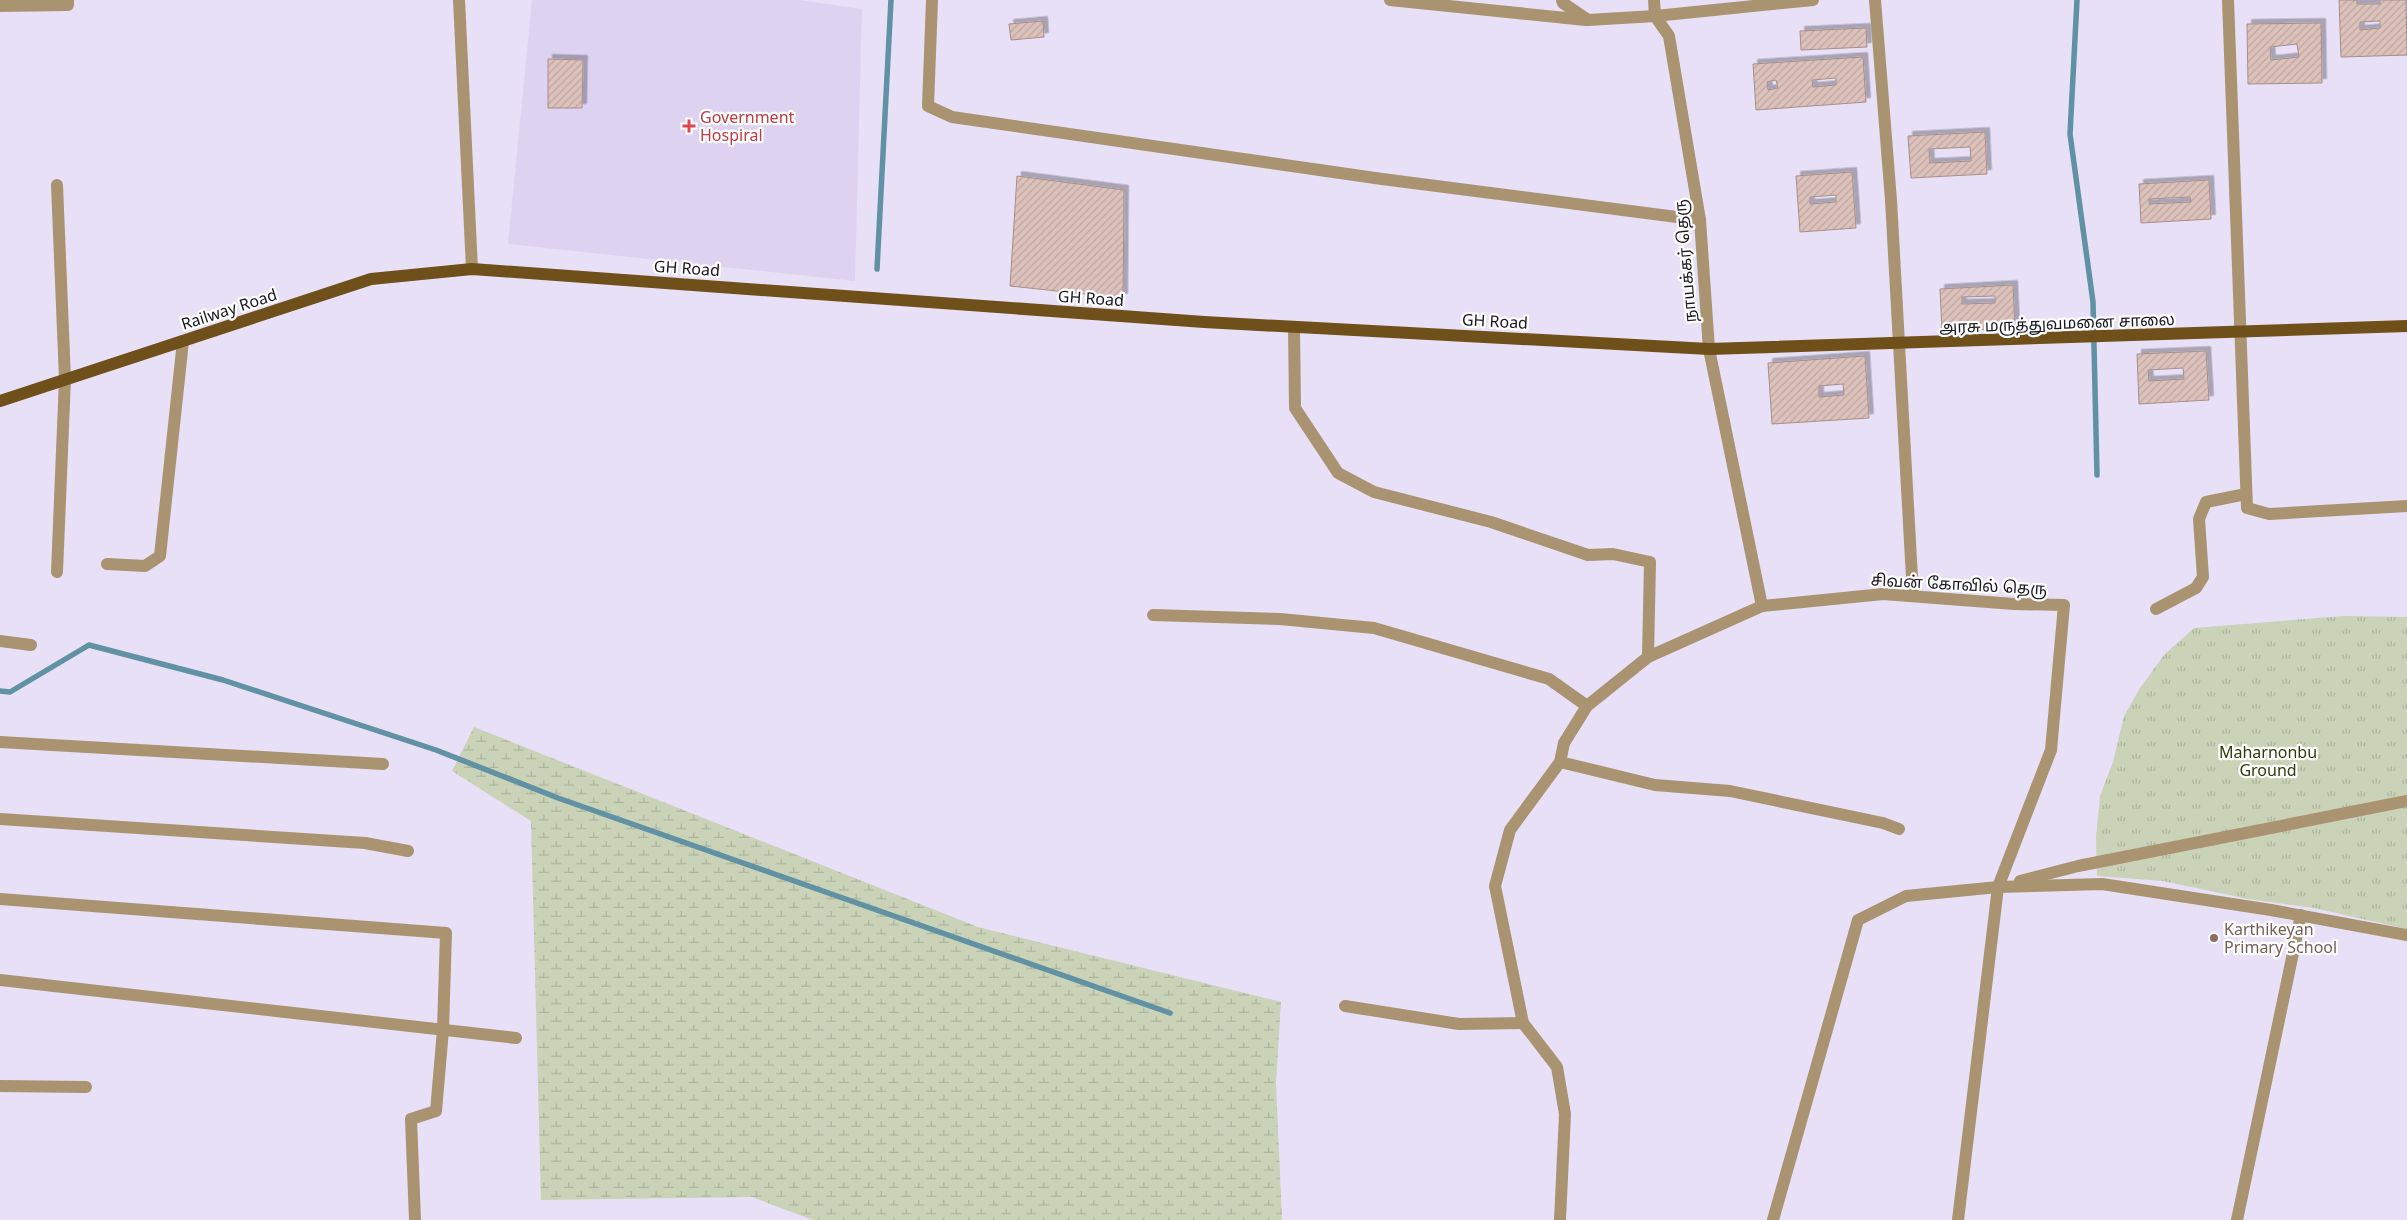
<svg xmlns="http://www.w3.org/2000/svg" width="2407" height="1220" font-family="'Noto Sans','Noto Sans Tamil',sans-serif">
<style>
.built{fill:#ddd3f1}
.grass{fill:url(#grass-tufts)}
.wetland{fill:url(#wetland-marsh)}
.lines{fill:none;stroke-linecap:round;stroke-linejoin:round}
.stream{stroke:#6192a4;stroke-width:5.5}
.building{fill:url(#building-hatch);stroke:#a78e88;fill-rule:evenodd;filter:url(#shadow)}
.minor{stroke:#a99371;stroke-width:12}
.major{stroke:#6f501a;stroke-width:12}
.health-dot{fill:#e0444e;stroke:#fff;stroke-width:2}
.education-dot{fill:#8d6e63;stroke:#fff;stroke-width:2}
.labels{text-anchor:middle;stroke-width:4.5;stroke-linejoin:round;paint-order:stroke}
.health-label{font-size:16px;fill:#be3a42;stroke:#fff;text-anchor:start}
.street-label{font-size:16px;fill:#18161e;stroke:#fff}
.park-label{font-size:16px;fill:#313b0a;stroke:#fff}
.education-label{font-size:16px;fill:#785e54;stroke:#fff;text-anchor:start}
</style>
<defs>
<pattern id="grass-tufts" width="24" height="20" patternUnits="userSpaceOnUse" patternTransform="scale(1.25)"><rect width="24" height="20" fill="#cad2b7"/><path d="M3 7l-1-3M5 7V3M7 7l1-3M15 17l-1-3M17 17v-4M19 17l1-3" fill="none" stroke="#adb49d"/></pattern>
<pattern id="wetland-marsh" width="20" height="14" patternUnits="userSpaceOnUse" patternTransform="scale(1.25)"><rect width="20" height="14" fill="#cad2b7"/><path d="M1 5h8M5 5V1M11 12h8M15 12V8" fill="none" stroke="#adb49d"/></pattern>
<pattern id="building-hatch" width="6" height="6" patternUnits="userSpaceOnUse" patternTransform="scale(1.25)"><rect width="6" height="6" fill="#ddc2bc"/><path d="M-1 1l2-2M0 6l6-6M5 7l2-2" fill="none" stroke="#bda6a1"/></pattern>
<filter id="shadow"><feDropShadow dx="4.5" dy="-4.5" stdDeviation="0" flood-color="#0004"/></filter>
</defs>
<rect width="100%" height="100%" fill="#e7e0f7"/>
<path class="built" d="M532 0H800L862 9 855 281 508 244Z"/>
<path class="grass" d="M2343 616 2407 617V929L2314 908 2248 899 2163 881 2097 876 2096 838 2100 796 2113 762 2124 716 2140 688 2164 655 2194 628Z"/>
<path class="wetland" d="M474 727 978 927 1281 1002 1276 1083 1282 1220H813L752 1197 541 1200 531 821 452 771Z"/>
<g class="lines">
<g class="stream">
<path d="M2077 0 2070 134 2093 302 2097 475"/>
<path d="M877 269 891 0"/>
<path d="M0 691 10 692 89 645 223 680 436 750 558 798 1170 1013"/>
</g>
</g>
<g class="building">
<path d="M2339 0H2357V4H2380V0H2406L2407 55 2341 57ZM2380 21V28L2360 30V22Z"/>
<path d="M1043 21 1044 37 1011 40 1009 24Z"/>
<path d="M2321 23 2322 83 2248 84 2247 24ZM2297 44 2299 57 2271 60 2270 47Z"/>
<path d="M1866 28 1867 47 1801 50 1800 31Z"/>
<path d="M1863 57 1866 102 1756 110 1753 64ZM1836 78V85L1813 87 1812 80ZM1776 80 1778 88 1768 90 1767 82Z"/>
<path d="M548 59 583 60 582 108H548Z"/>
<path d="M1985 132 1987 174 1911 178 1908 136ZM1970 147 1971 161 1930 163 1929 149Z"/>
<path d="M1852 172 1856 228 1800 232 1796 176ZM1836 195V202L1810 204V197Z"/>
<path d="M1017 176 1124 190 1123 298 1010 286Z"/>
<path d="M2209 180 2211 219 2141 223 2139 184ZM2190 197 2191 202 2149 204V199Z"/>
<path d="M2013 285 2015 328 1942 331 1940 289ZM1995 296V303L1962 304V297Z"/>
<path d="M2206 351 2209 400 2139 404 2137 354ZM2183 368 2184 379 2149 381 2148 370Z"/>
<path d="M1865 356 1869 418 1772 424 1768 363ZM1843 384 1844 395 1819 397V386Z"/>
</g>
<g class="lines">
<g class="minor">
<path d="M459 0 472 269"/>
<path d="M932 0 928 106 952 117 1382 179 1700 220"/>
<path d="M1390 0 1586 20"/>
<path d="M1562 0 1563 3 1588 20 1655 16 1669 36 1700 220 1709 349 1762 606"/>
<path d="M1654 0 1655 16 1813 0"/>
<path d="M1875 0 1891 200 1913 596"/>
<path d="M2228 0 2247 508 2269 514 2407 506"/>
<path d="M0 6 68 5V0"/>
<path d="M1294 327 1295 408 1338 473 1374 492 1491 522 1588 555 1613 554 1650 562 1648 657 1762 606 1883 594 2014 604 2064 605 2051 750 1998 887 1906 896 1858 920 1773 1220"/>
<path d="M107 564 145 566 160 556 183 341"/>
<path d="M57 572 65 379 57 185"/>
<path d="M2156 609 2196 588 2203 577 2199 519 2206 502 2246 494"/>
<path d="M1153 615 1280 619 1374 628 1549 679 1587 706"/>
<path d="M0 641 31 645"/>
<path d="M0 742 383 764"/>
<path d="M1560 762 1655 785 1730 791 1883 823 1899 829"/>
<path d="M0 819 365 843 408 851"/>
<path d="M2020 881 2078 866 2407 801"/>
<path d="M0 899 446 933 443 1030 436 1111 411 1119 415 1220"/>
<path d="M0 980 516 1038"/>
<path d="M1345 1006 1459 1024 1523 1023"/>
<path d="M0 1086 86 1087"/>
<path d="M1560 1220 1565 1114 1557 1067 1523 1023 1495 886 1510 830 1560 762 1564 743 1587 706 1648 657"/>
<path d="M1958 1220 1998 887 2102 884 2271 910 2407 935"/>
<path d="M2237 1220 2301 915"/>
</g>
<path class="major" d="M0 401 371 279 472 269 1204 322 1709 349 2407 326"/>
</g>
<path class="health-dot" d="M686.5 118.5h5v5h5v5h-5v5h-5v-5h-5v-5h5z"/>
<circle class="education-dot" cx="2214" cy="938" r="5"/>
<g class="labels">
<g class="health-label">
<text x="700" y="123">Government<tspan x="700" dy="18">Hospiral</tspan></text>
</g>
<g class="street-label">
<text transform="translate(1685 261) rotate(-95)" y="6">நாயக்கர் தெரு</text>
<text transform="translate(687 268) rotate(4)" y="6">GH Road</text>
<text transform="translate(1091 298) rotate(4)" y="6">GH Road</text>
<text transform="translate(229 309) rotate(-18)" y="6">Railway Road</text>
<text transform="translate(1495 321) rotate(3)" y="6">GH Road</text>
<text transform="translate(2057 323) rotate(-2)" y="6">அரசு மருத்துவமனை சாலை</text>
<text transform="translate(1959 584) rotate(3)" y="6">சிவன் கோவில் தெரு</text>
</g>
<g class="park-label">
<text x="2268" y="758">Maharnonbu<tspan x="2268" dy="18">Ground</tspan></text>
</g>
<g class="education-label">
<text x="2224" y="935">Karthikeyan<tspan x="2224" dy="18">Primary School</tspan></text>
</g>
</g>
</svg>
